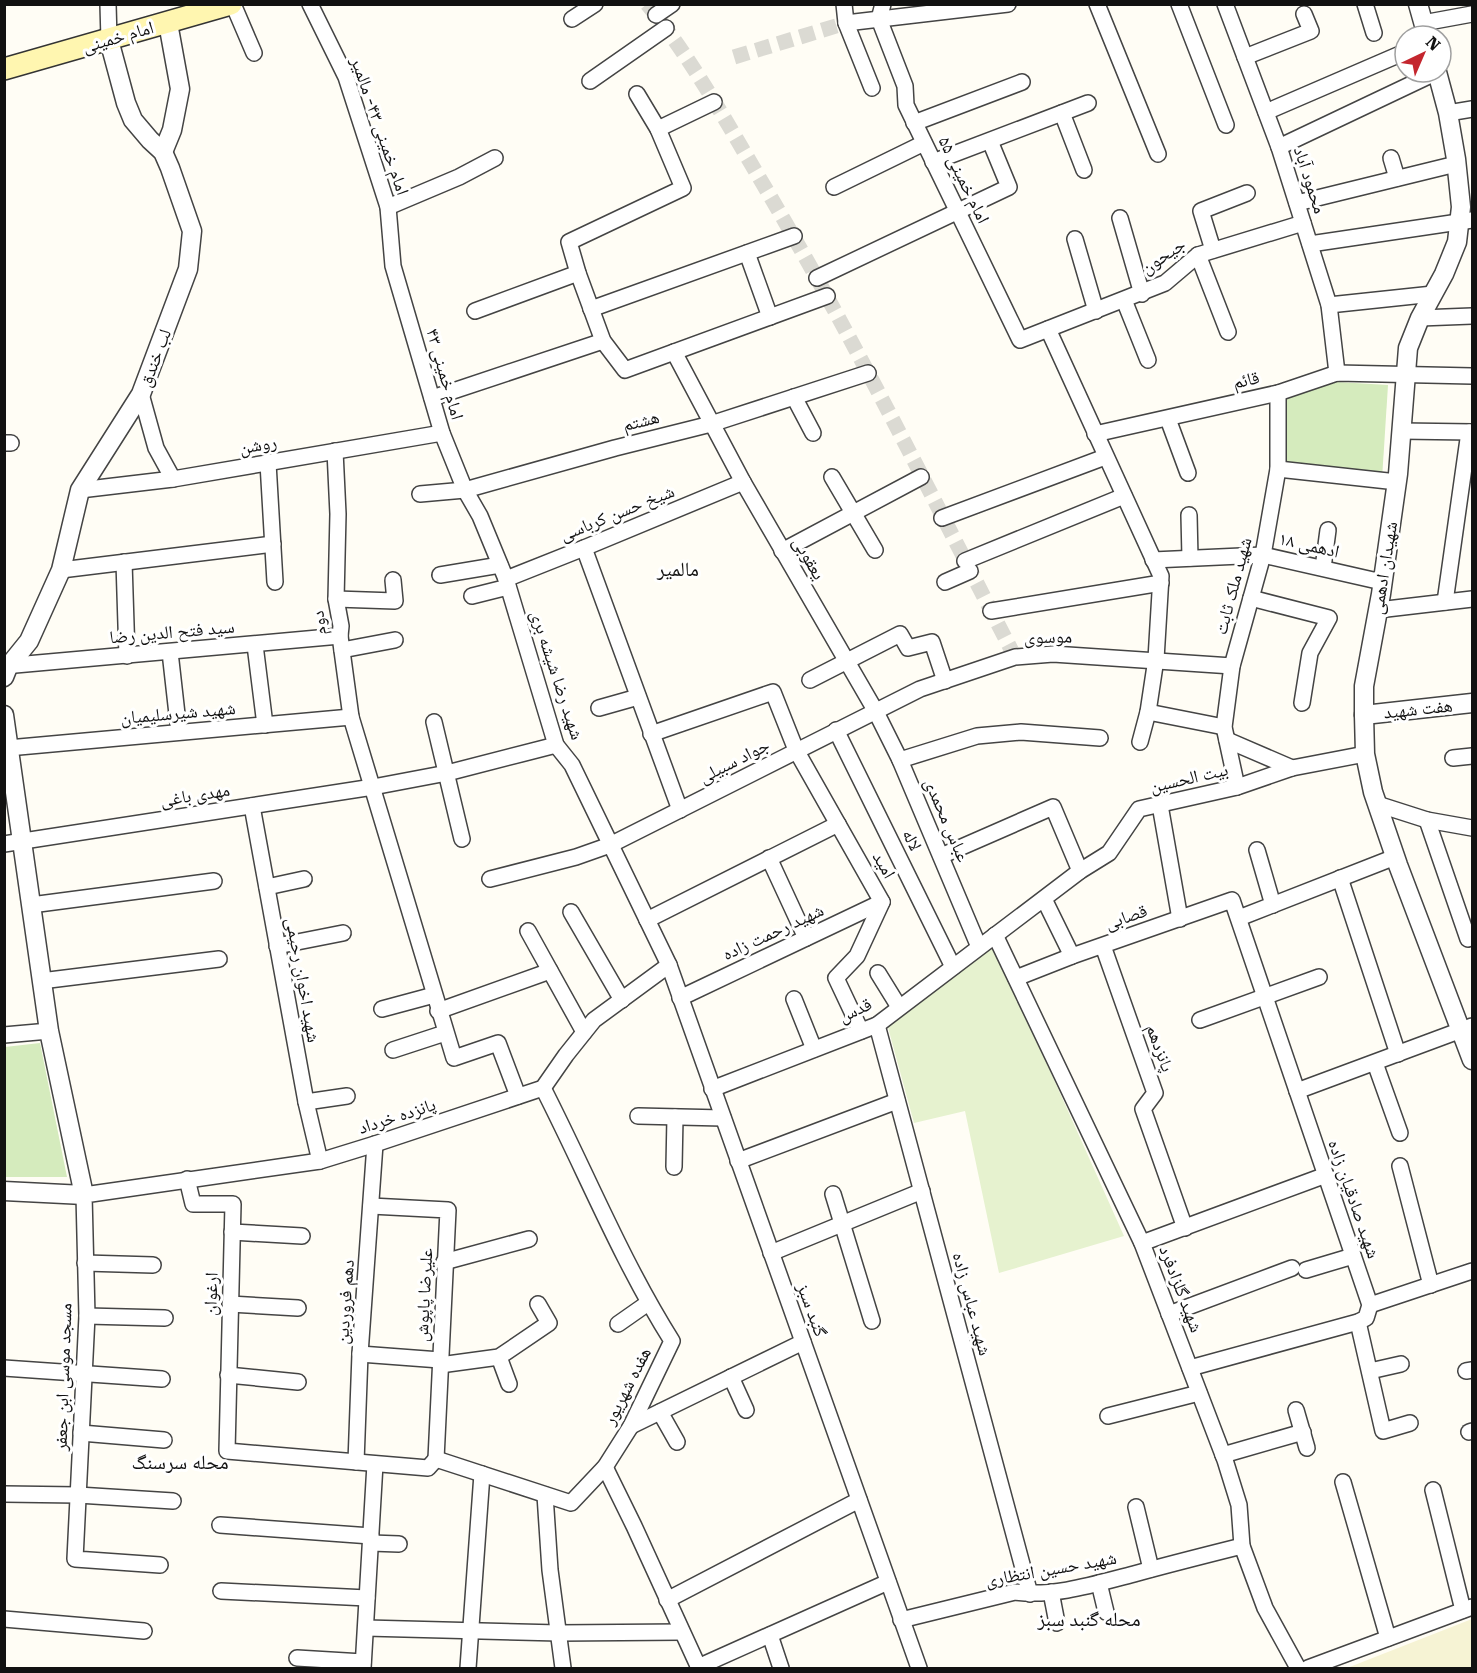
<svg xmlns="http://www.w3.org/2000/svg" width="1477" height="1673" font-family="'Roboto Serif','Noto Naskh Arabic',serif">
<style>
.farmland{fill:#f6f3d4}
.green{fill:#d5ebbd}
.pitch{fill:#e6f2cf}
.lines{fill:none;stroke-linecap:round;stroke-linejoin:round}
.minor-tunnel{stroke:#dbdad3;stroke-width:15;stroke-dasharray:15 8;stroke-linecap:butt}
.minor-casing{stroke:#444;stroke-width:18}
.tertiary-casing{stroke:#444;stroke-width:21}
.secondary-casing{stroke:#333;stroke-width:24}
.minor{stroke:#fff;stroke-width:15}
.tertiary{stroke:#fff;stroke-width:18}
.secondary{stroke:#fff6b0;stroke-width:21}
.labels{text-anchor:middle;stroke-width:6;stroke-linejoin:round;paint-order:stroke}
.street-label{font-size:18px;fill:#111;stroke:#fff}
.neighbourhood-label{font-size:20px;fill:#111;stroke:#fff}
</style>
<rect width="100%" height="100%" fill="#fffdf5"/>
<path class="farmland" d="M1472 1619V1668H1347Z"/>
<g class="green">
<path d="M1337 382 1388 385 1382 479 1284 468 1285 398Z"/>
<path d="M40 1043 67 1177H5V1047Z"/>
</g>
<path class="pitch" d="M991 939 1124 1236 999 1273 965 1111 914 1123 886 1020Z"/>
<g class="lines">
<g class="minor-tunnel">
<path d="M647 4C692 59 727 123 763 184 854 338 933 499 1015 657"/>
<path d="M734 57 846 23"/>
</g>
<defs>
<g id="minor">
<path d="M108 4 109 40"/>
<path d="M233 4 254 53"/>
<path d="M310 4 346 77 388 207 393 266 442 433 465 490 480 516 506 579 556 745 572 765 669 965 919 1668"/>
<path d="M844 4 846 23 872 88"/>
<path d="M883 4 879 19 905 86 906 105 1020 340 1165 283 1198 255 1303 223"/>
<path d="M1097 4 1158 154"/>
<path d="M1179 4 1226 125"/>
<path d="M1225 4 1279 147 1329 305 1337 373"/>
<path d="M1365 4 1374 33"/>
<path d="M656 15 672 4"/>
<path d="M572 19 595 4"/>
<path d="M846 23 1008 4"/>
<path d="M1423 23 1472 14"/>
<path d="M1245 57 1311 31 1304 14"/>
<path d="M590 81 666 28"/>
<path d="M637 94 658 129 683 188 569 242 578 273 603 341 625 370 827 296"/>
<path d="M1266 112 1405 52"/>
<path d="M1062 113 1084 170"/>
<path d="M1448 113 1472 109"/>
<path d="M914 123 1022 82"/>
<path d="M658 129 714 102"/>
<path d="M1279 147 1437 72"/>
<path d="M1391 158 1397 178"/>
<path d="M933 162 1088 103"/>
<path d="M834 187 924 143"/>
<path d="M1297 203 1456 164"/>
<path d="M388 207 459 177 495 158"/>
<path d="M1120 218 1142 294"/>
<path d="M1075 239 1096 311"/>
<path d="M1310 244 1472 220"/>
<path d="M1213 250 1201 211 1247 193"/>
<path d="M747 253 770 317"/>
<path d="M1198 255 1228 332"/>
<path d="M817 278 1009 187 990 141"/>
<path d="M1124 300 1148 360"/>
<path d="M1329 305 1433 294"/>
<path d="M591 309 794 236"/>
<path d="M475 311 578 273"/>
<path d="M1420 318 1472 316"/>
<path d="M1048 329 1161 576 1156 659 1148 712 1140 742"/>
<path d="M674 352 743 482 875 710 900 760 979 947"/>
<path d="M141 394 156 448 173 479"/>
<path d="M794 397 813 433"/>
<path d="M432 398 603 341"/>
<path d="M1168 419 1188 473"/>
<path d="M1401 431 1472 432"/>
<path d="M1095 434 1278 393 1337 373 1472 376"/>
<path d="M4 443H11"/>
<path d="M335 451 338 514 336 599 341 626 340 636 351 717 454 1058 498 1043 518 1096"/>
<path d="M268 463 275 582"/>
<path d="M1278 469 1397 482"/>
<path d="M832 477 875 550"/>
<path d="M80 490 173 479 442 433"/>
<path d="M420 494 465 490 615 448 711 424 868 373"/>
<path d="M1189 515 1190 558"/>
<path d="M942 518 1105 457"/>
<path d="M584 548 680 810"/>
<path d="M782 551 921 477"/>
<path d="M1153 560 1263 555 1382 582"/>
<path d="M965 561 1124 496"/>
<path d="M124 562 127 656"/>
<path d="M1323 568 1328 530"/>
<path d="M61 570 273 544"/>
<path d="M440 575 500 565"/>
<path d="M506 579 584 548 743 482"/>
<path d="M945 582 970 571"/>
<path d="M472 596 508 587"/>
<path d="M1251 598 1329 618 1310 653 1302 703"/>
<path d="M336 599 395 601 393 580"/>
<path d="M1445 602 1469 432"/>
<path d="M1378 610 1472 599"/>
<path d="M991 611 1161 583"/>
<path d="M255 645 265 725"/>
<path d="M342 650 395 640"/>
<path d="M170 652 179 732"/>
<path d="M4 666 340 636"/>
<path d="M810 680 900 634 908 648 932 642 945 681"/>
<path d="M599 708 638 697"/>
<path d="M1148 712 1224 727"/>
<path d="M434 722 462 839"/>
<path d="M836 730 953 967"/>
<path d="M651 734 773 692 796 750 882 902 857 956 836 978 861 1031"/>
<path d="M1227 740 1292 768"/>
<path d="M8 748 351 717"/>
<path d="M1453 758 1472 756"/>
<path d="M900 760 977 736 1021 732 1100 738"/>
<path d="M1237 787 1224 727 1232 666 1263 555 1278 469V393"/>
<path d="M1377 804 1427 820 1472 828"/>
<path d="M1160 805 1180 919"/>
<path d="M252 806 306 1102 320 1161"/>
<path d="M1427 820 1468 939"/>
<path d="M4 844 373 787 447 773 556 745"/>
<path d="M1257 850 1273 905"/>
<path d="M941 856 1053 807 1080 871"/>
<path d="M769 858 806 938"/>
<path d="M1340 878 1398 1054"/>
<path d="M490 879 576 857 610 845 920 689 1015 657 1053 654 1232 666"/>
<path d="M267 887 304 879"/>
<path d="M1044 899 1072 956"/>
<path d="M31 905 214 881"/>
<path d="M571 912 622 1000"/>
<path d="M1239 918 1395 857"/>
<path d="M647 920 838 824"/>
<path d="M528 931 584 1032"/>
<path d="M995 935 1142 1243 1225 1460 1239 1505 1242 1546 1265 1608 1298 1668"/>
<path d="M277 946 343 933"/>
<path d="M1103 946 1155 1093 1143 1109 1185 1228"/>
<path d="M878 973 899 1007"/>
<path d="M1016 978 1072 956 1232 900 1370 1305 1366 1318 1358 1322 1190 1368"/>
<path d="M41 981 219 959"/>
<path d="M680 998 882 902"/>
<path d="M794 999 814 1049"/>
<path d="M382 1009 434 995"/>
<path d="M438 1011 550 971"/>
<path d="M1200 1020 1319 977"/>
<path d="M877 1025 1030 1594"/>
<path d="M4 1035 49 1031"/>
<path d="M393 1050 445 1033"/>
<path d="M1375 1063 1400 1133"/>
<path d="M712 1089 877 1025 1080 871 1109 853 1139 809 1237 787 1292 768 1365 754"/>
<path d="M1297 1091 1472 1026"/>
<path d="M306 1102 347 1096"/>
<path d="M638 1116 723 1118"/>
<path d="M738 1161 897 1101"/>
<path d="M1400 1166 1431 1285"/>
<path d="M674 1167 675 1117"/>
<path d="M187 1179 193 1204H233L227 1451 428 1468 436 1459"/>
<path d="M833 1194 872 1321"/>
<path d="M371 1206 448 1210 436 1459"/>
<path d="M232 1232 302 1236"/>
<path d="M1142 1243 1326 1175"/>
<path d="M771 1253 922 1191"/>
<path d="M444 1262 529 1239"/>
<path d="M85 1263 153 1265"/>
<path d="M1306 1270 1353 1256"/>
<path d="M230 1304 298 1308"/>
<path d="M1370 1305 1472 1271"/>
<path d="M1169 1314 1292 1268"/>
<path d="M87 1316 165 1318"/>
<path d="M1358 1322 1383 1431 1410 1423"/>
<path d="M618 1324 648 1303"/>
<path d="M360 1354 440 1360"/>
<path d="M499 1357 509 1384"/>
<path d="M440 1365 499 1357 549 1323 538 1304"/>
<path d="M4 1368 162 1379"/>
<path d="M1370 1371 1401 1364"/>
<path d="M1466 1371 1472 1370"/>
<path d="M228 1375 298 1382"/>
<path d="M731 1377 746 1410"/>
<path d="M1296 1410 1307 1448"/>
<path d="M660 1412 677 1442"/>
<path d="M1108 1416 1199 1393"/>
<path d="M631 1426 803 1342"/>
<path d="M1469 1432 1472 1431"/>
<path d="M81 1433 164 1440"/>
<path d="M1223 1455 1303 1432"/>
<path d="M436 1459 571 1503 605 1467 631 1426 672 1341C621 1260 586 1172 543 1088"/>
<path d="M356 1462 360 1354 375 1144"/>
<path d="M605 1467 634 1526 699 1668"/>
<path d="M1343 1482 1388 1638"/>
<path d="M1433 1490 1463 1610"/>
<path d="M4 1494 78 1495 173 1501"/>
<path d="M545 1495 550 1570 563 1668"/>
<path d="M1136 1507 1151 1569"/>
<path d="M220 1525 371 1536"/>
<path d="M371 1543 399 1544"/>
<path d="M160 1565 75 1559 87 1316 84 1195 320 1161 375 1144 543 1088 566 1055 594 1020 669 965"/>
<path d="M1099 1583 1106 1612"/>
<path d="M221 1591 367 1598"/>
<path d="M1051 1592 1057 1623"/>
<path d="M667 1600 859 1500"/>
<path d="M4 1619 144 1631"/>
<path d="M901 1620 1015 1592C1055 1597 1095 1584 1134 1574 1170 1564 1206 1555 1242 1546"/>
<path d="M366 1628 559 1633 682 1632"/>
<path d="M770 1635 781 1668"/>
<path d="M297 1658 363 1662"/>
<path d="M698 1667 888 1582"/>
<path d="M363 1668 375 1464"/>
<path d="M468 1668 482 1474"/>
<path d="M1308 1668 1472 1607"/>
</g>
<g id="tertiary">
<path d="M1418 4 1427 36"/>
<path d="M1437 72 1448 113 1456 159 1461 207 1457 242 1444 274 1420 318 1408 348 1398 474 1381 594 1364 686V715L1365 754 1373 792 1398 865 1472 1060"/>
<path d="M163 152 172 130 180 89 168 23"/>
<path d="M4 677 8 667 29 641 61 570 80 490 141 394 188 269 192 231 170 168 163 152 150 140 133 120 126 103 109 40"/>
<path d="M4 715 49 1031 84 1195 4 1191"/>
<path d="M1364 715 1472 703"/>
</g>
<path id="secondary" d="M4 69 231 4"/>
</defs>
<use href="#minor" class="minor-casing"/>
<use href="#tertiary" class="tertiary-casing"/>
<use href="#secondary" class="secondary-casing"/>
<use href="#minor" class="minor"/>
<use href="#tertiary" class="tertiary"/>
<use href="#secondary" class="secondary"/>
</g>
<g class="labels">
<g class="street-label">
<text transform="translate(118 37) rotate(-16)" y="6">امام خمینی</text>
<text transform="translate(380 126) rotate(71)" y="6">امام خمینی ۴۳- مالمیر</text>
<text transform="translate(964 180) rotate(64)" y="6">امام خمینی ۵۵</text>
<text transform="translate(1310 180) rotate(72)" y="6">محمود آباد</text>
<text transform="translate(1163 256) rotate(-34)" y="6">جیحون</text>
<text transform="translate(155 358) rotate(-69)" y="6">لب خندق</text>
<text transform="translate(445 374) rotate(74)" y="6">امام خمینی ۴۳</text>
<text transform="translate(1246 380) rotate(-13)" y="6">قائم</text>
<text transform="translate(641 421) rotate(-14)" y="6">هشتم</text>
<text transform="translate(258 445) rotate(-10)" y="6">روشن</text>
<text transform="translate(617 513) rotate(-22)" y="6">شیخ حسن کرباسی</text>
<text transform="translate(1309 545) rotate(13)" y="6">ادهمی ۱۸</text>
<text transform="translate(809 558) rotate(60)" y="6">یعقوبی</text>
<text transform="translate(1384 568) rotate(-81)" y="6">شهیدان ادهمی</text>
<text transform="translate(1233 586) rotate(-75)" y="6">شهید ملک ثابت</text>
<text transform="translate(319 623) rotate(-97)" y="6">دوم</text>
<text transform="translate(172 632) rotate(-5)" y="6">سید فتح الدین رضا</text>
<text transform="translate(1048 637) rotate(-1)" y="6">موسوی</text>
<text transform="translate(557 675) rotate(72)" y="6">شهید رضا شیشه بری</text>
<text transform="translate(1418 709) rotate(-6)" y="6">هفت شهید</text>
<text transform="translate(178 713) rotate(-5)" y="6">شهید شیرسلیمیان</text>
<text transform="translate(734 761) rotate(-27)" y="6">جواد سبیلی</text>
<text transform="translate(1189 778) rotate(-13)" y="6">بیت الحسین</text>
<text transform="translate(195 795) rotate(-9)" y="6">مهدی باغی</text>
<text transform="translate(947 820) rotate(67)" y="6">عباس محمدی</text>
<text transform="translate(912 840) rotate(64)" y="6">لاله</text>
<text transform="translate(884 865) rotate(60)" y="6">امید</text>
<text transform="translate(1126 917) rotate(-19)" y="6">قصابی</text>
<text transform="translate(773 932) rotate(-25)" y="6">شهید رحمت زاده</text>
<text transform="translate(303 980) rotate(80)" y="6">شهید اخوان رحیمی</text>
<text transform="translate(855 1010) rotate(-25)" y="6">قدس</text>
<text transform="translate(1160 1048) rotate(70)" y="6">پانزدهم</text>
<text transform="translate(397 1116) rotate(-18)" y="6">پانزده خرداد</text>
<text transform="translate(1354 1199) rotate(71)" y="6">شهید صادقیان زاده</text>
<text transform="translate(1181 1289) rotate(69)" y="6">شهید گلزادفرد</text>
<text transform="translate(211 1294) rotate(-88)" y="6">ارغوان</text>
<text transform="translate(424 1295) rotate(-87)" y="6">علیرضا پاپوش</text>
<text transform="translate(345 1302) rotate(-86)" y="6">دهم فروردین</text>
<text transform="translate(972 1304) rotate(75)" y="6">شهید عباس زاده</text>
<text transform="translate(812 1310) rotate(70)" y="6">گنبد سبز</text>
<text transform="translate(63 1377) rotate(-88)" y="6">مسجد موسی ابن جعفر</text>
<text transform="translate(627 1386) rotate(-63)" y="6">هفده شهریور</text>
<text transform="translate(1051 1569) rotate(-10)" y="6">شهید حسین انتظاری</text>
</g>
<g class="neighbourhood-label">
<text x="678" y="576">مالمیر</text>
<text x="180" y="1469">محله سرسنگ</text>
<text x="1089" y="1626">محله گنبد سبز</text>
</g>
</g>
<rect width="1477" height="1673" fill="none" stroke="#111111" stroke-width="12"/>
<g transform="translate(1423 54) rotate(44)"><circle r="28" fill="#ffffff" stroke="#a0a0a0" stroke-width="1.5"/>
<path d="M0-4.5L10 22L0 15L-10 22Z" fill="#c4262e"/>
<text y="-9" font-size="16" font-weight="bold" text-anchor="middle" fill="#111111">N</text>
</g>
</svg>
